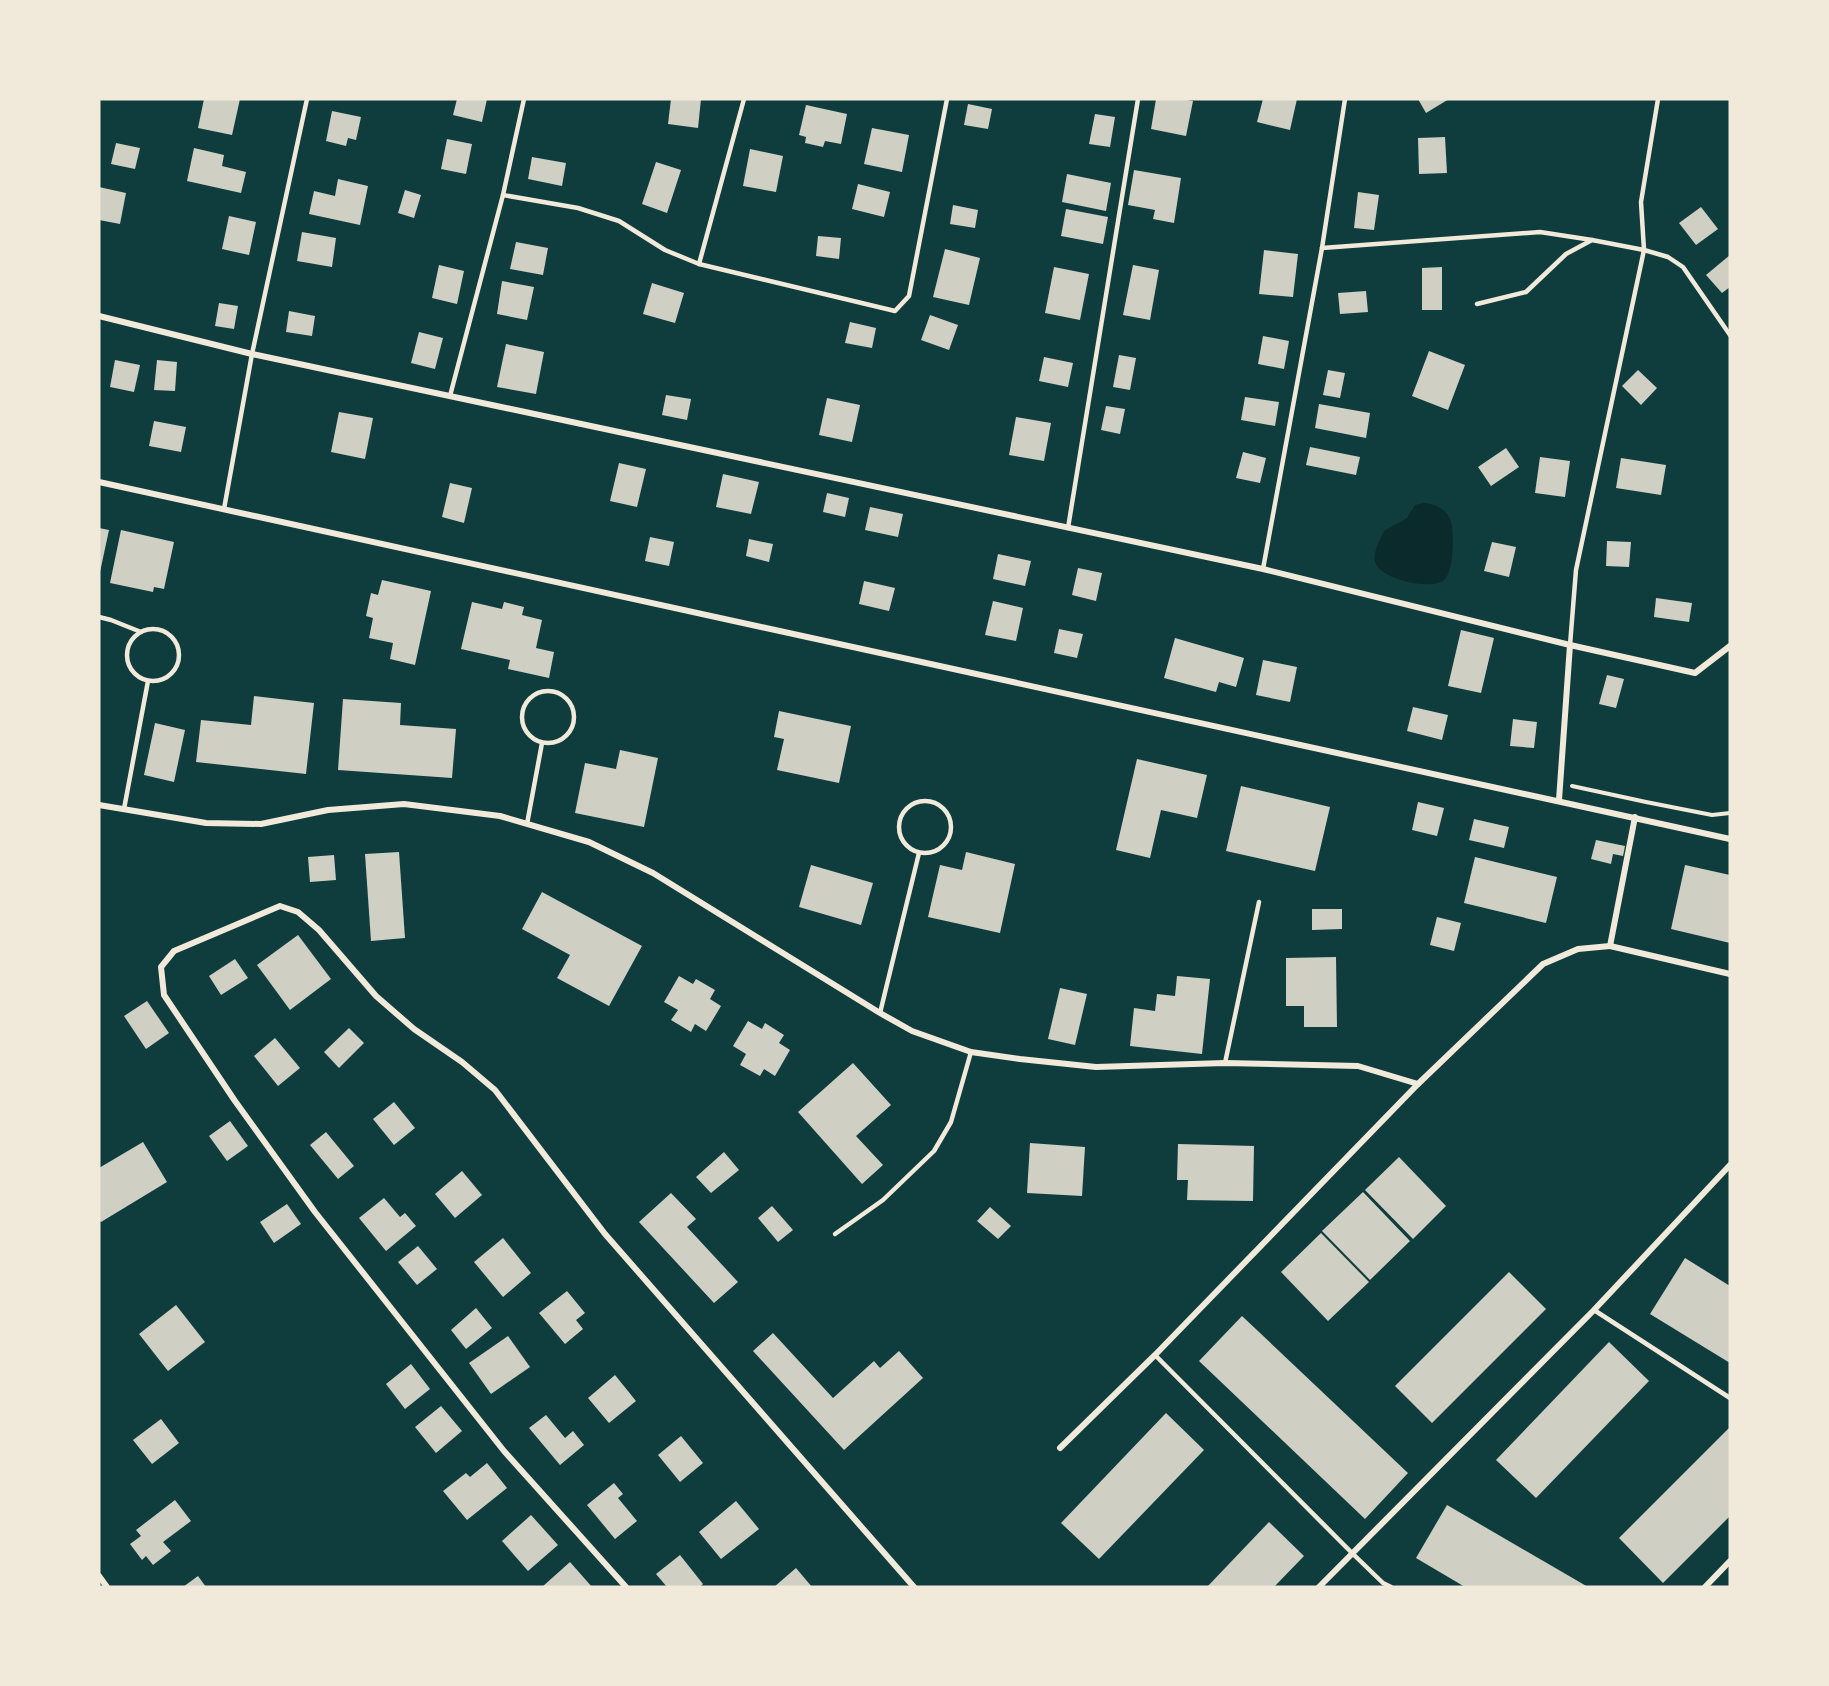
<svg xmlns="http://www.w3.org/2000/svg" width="1829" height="1686" font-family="'Sofia Sans Condensed',sans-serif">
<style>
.water{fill:#0a2a2b}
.building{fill:#cfcfc3}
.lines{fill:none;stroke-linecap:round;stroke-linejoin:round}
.path{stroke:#f1e9da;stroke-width:4}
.service{stroke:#f1e9da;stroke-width:4.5}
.minor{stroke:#f1e9da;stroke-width:6}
</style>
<rect width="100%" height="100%" fill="#0f3d3e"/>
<path class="water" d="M1424 503C1434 504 1445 508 1450 519 1455 531 1454 572 1444 580 1431 591 1378 579 1375 561 1373 552 1380 540 1384 531L1407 518 1415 505Z"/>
<g class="building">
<path d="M204 99H240L232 135 198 128Z"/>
<path d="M457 99H487L482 122 453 115Z"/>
<path d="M671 99H701L698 128 668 124Z"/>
<path d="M1156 99H1181L1193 101 1186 136 1151 129Z"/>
<path d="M1263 99H1297L1290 130 1257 122Z"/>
<path d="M1418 99H1449L1426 113Z"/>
<path d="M968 104 992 109 988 129 964 125Z"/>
<path d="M806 105 847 114 841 144 825 141 823 147 805 143 806 137 799 135Z"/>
<path d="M332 111 361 117 356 140 348 138 346 146 326 141Z"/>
<path d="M1095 114 1115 117 1110 147 1089 144Z"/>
<path d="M872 128 909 135 902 172 864 164Z"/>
<path d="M1445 137 1447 173 1419 174 1418 138Z"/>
<path d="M447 139 472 144 466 174 441 169Z"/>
<path d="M116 143 140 148 135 169 111 164Z"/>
<path d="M194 148 224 155 222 166 246 172 241 193 187 181Z"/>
<path d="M750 149 783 156 776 192 743 186Z"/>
<path d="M532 157 566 163 562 186 528 179Z"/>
<path d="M656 162 681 170 667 213 642 204Z"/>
<path d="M1134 170 1181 178 1174 223 1153 219 1155 210 1128 205Z"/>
<path d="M1067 174 1111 183 1106 211 1062 202Z"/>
<path d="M338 179 368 186 360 225 309 214 314 191 335 196Z"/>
<path d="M858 184 890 192 884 217 852 209Z"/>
<path d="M99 187 126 193 120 224 99 220Z"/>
<path d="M405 190 421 195 414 218 398 213Z"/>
<path d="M1358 192 1379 195 1374 230 1354 228Z"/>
<path d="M953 205 978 210 975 228 950 224Z"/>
<path d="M1701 207 1718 229 1696 245 1679 223Z"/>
<path d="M1066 209 1108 217 1103 244 1061 236Z"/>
<path d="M229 216 256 222 249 255 222 249Z"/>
<path d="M302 232 336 238 332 267 297 261Z"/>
<path d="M818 236 841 238 839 259 816 256Z"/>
<path d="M516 242 548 248 543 275 510 269Z"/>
<path d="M945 249 980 258 969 305 933 297Z"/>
<path d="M1264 250 1298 254 1293 297 1259 294Z"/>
<path d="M1730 255V287L1722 293 1706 275Z"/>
<path d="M439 265 464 271 457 304 432 298Z"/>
<path d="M1133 265 1159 270 1150 320 1123 315Z"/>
<path d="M1054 267 1089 274 1080 320 1045 313Z"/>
<path d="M1442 267V310H1422V268Z"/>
<path d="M502 281 534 287 527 320 497 314Z"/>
<path d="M652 283 684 293 675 323 643 314Z"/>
<path d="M1366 291 1368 312 1340 314 1338 293Z"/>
<path d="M219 303 238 306 234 329 215 326Z"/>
<path d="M289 311 315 316 312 336 286 332Z"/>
<path d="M930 315 958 325 949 350 921 340Z"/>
<path d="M850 322 876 328 872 348 845 343Z"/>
<path d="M419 332 443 338 435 369 411 363Z"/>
<path d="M1263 336 1289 341 1284 369 1258 364Z"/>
<path d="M506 344 544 352 536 394 497 387Z"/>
<path d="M1429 351 1465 365 1448 410 1412 396Z"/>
<path d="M1119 355 1136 358 1130 390 1113 387Z"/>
<path d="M1044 357 1073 363 1068 387 1039 381Z"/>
<path d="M115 360 140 365 134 392 110 387Z"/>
<path d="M157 360 177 362 175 391 154 390Z"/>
<path d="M1328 370 1345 373 1340 398 1323 395Z"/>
<path d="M1638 370 1657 388 1641 405 1622 386Z"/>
<path d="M666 395 691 399 687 420 662 415Z"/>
<path d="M1245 397 1279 402 1275 426 1241 420Z"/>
<path d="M827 398 860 405 852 442 819 435Z"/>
<path d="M1319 404 1370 413 1366 438 1315 428Z"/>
<path d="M1106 406 1125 409 1120 434 1101 430Z"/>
<path d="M339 412 373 418 365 459 331 452Z"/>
<path d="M1016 417 1051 423 1044 461 1009 455Z"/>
<path d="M154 421 186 427 181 452 149 446Z"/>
<path d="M1310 447 1360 457 1356 475 1306 465Z"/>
<path d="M1506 448 1519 467 1491 486 1478 467Z"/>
<path d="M1243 452 1266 458 1260 483 1236 478Z"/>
<path d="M1540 457 1570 461 1565 497 1535 493Z"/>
<path d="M1621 458 1666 465 1661 495 1616 488Z"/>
<path d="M619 463 646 469 637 507 610 501Z"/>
<path d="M723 474 759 482 751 514 716 507Z"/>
<path d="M450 483 472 488 464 523 442 517Z"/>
<path d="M827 493 849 498 845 517 823 512Z"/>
<path d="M870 507 903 514 898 537 865 530Z"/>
<path d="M99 528 109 530 100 572H99Z"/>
<path d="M121 530 174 542 164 589 154 587 153 592 110 583Z"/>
<path d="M650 537 674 542 669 566 645 561Z"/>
<path d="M749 539 773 544 769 562 746 556Z"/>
<path d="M1607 541 1631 542 1629 567 1606 566Z"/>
<path d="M1492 542 1516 547 1509 577 1484 571Z"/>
<path d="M998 554 1031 561 1025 586 993 579Z"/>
<path d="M1078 568 1102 573 1096 601 1072 595Z"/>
<path d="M382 580 431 591 415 665 390 659 393 643 369 638 373 618 366 616 371 593 378 595Z"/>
<path d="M864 581 895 588 889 611 859 604Z"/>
<path d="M1656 598 1692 603 1689 622 1654 617Z"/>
<path d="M993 601 1023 608 1016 641 985 635Z"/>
<path d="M472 602 502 609 504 602 524 607 522 615 542 620 536 648 554 652 549 678 508 669 510 660 461 649Z"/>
<path d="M1059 629 1083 634 1077 658 1054 653Z"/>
<path d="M1461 630 1494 638 1481 693 1448 686Z"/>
<path d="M1175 638 1244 658 1236 687 1219 682 1216 692 1164 678Z"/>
<path d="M1263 660 1297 667 1290 702 1256 695Z"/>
<path d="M1607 675 1624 679 1616 708 1599 704Z"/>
<path d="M254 696 314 703 306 774 196 762 201 720 251 725Z"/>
<path d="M343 699 401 703 400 725 456 729 452 778 338 770Z"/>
<path d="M1413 707 1448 715 1442 740 1407 731Z"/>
<path d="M779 711 851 726 839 783 777 770 784 739 774 737Z"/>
<path d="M1513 719 1537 722 1534 748 1510 746Z"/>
<path d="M155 723 185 730 174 782 144 775Z"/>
<path d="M620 750 658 758 644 827 575 813 585 763 616 769Z"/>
<path d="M1137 759 1207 775 1197 818 1161 810 1150 858 1116 850Z"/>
<path d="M1241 786 1330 807 1315 871 1226 851Z"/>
<path d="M1418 802 1444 808 1437 836 1412 830Z"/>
<path d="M1474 819 1509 827 1504 848 1469 840Z"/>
<path d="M1596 840 1625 846 1623 856 1613 854 1611 864 1591 859Z"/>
<path d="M399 852 405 938 371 941 365 854Z"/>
<path d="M966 852 1015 864 1000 933 928 917 940 865 962 870Z"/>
<path d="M334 855 336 880 310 882 308 857Z"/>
<path d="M1475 857 1557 877 1546 923 1464 903Z"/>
<path d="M811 865 873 883 861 925 799 907Z"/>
<path d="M1685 865 1730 875V943L1671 929Z"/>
<path d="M542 892 642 946 609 1006 557 978 570 955 522 929Z"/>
<path d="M1312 909H1342V929L1312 930Z"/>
<path d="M1437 917 1461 923 1454 951 1430 945Z"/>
<path d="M298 935 331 979 290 1010 257 965Z"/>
<path d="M1336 957 1337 1027H1304V1006H1286V958Z"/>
<path d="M235 959 248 978 221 995 209 976Z"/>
<path d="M679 976 693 984 696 979 715 990 710 999 721 1006 706 1031 695 1024 691 1032 671 1020 678 1010 664 1002Z"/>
<path d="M1177 976 1210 979 1202 1054 1130 1046 1134 1008 1155 1011 1157 994 1175 996Z"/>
<path d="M1060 988 1087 994 1075 1045 1048 1039Z"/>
<path d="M147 1001 169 1033 146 1049 124 1016Z"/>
<path d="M748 1021 762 1029 765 1023 784 1035 779 1043 790 1050 775 1076 764 1069 760 1076 740 1065 746 1054 733 1046Z"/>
<path d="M349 1028 364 1043 339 1068 324 1052Z"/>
<path d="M275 1038 300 1068 278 1086 254 1056Z"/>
<path d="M853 1063 891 1105 856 1136 883 1165 862 1184 798 1112Z"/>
<path d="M394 1102 415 1128 394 1145 373 1119Z"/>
<path d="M230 1121 248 1146 227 1161 209 1136Z"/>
<path d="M326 1132 354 1166 338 1179 310 1145Z"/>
<path d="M143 1142 167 1182 101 1222 99 1220V1168Z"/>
<path d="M1030 1143 1085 1147 1082 1196 1027 1193Z"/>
<path d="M1178 1144 1254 1146 1253 1201 1187 1200 1188 1180H1177Z"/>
<path d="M724 1152 739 1170 711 1193 696 1177Z"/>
<path d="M1399 1157 1446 1206 1413 1239 1365 1190Z"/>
<path d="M462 1171 482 1195 455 1218 435 1194Z"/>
<path d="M1363 1192 1410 1241 1370 1280 1322 1231Z"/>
<path d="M671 1193 696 1219 687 1227 738 1282 714 1303 639 1222Z"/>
<path d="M384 1198 400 1217 405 1213 416 1226 386 1251 359 1218Z"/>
<path d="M287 1204 301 1224 274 1243 260 1222Z"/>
<path d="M772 1206 793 1230 778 1242 758 1218Z"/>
<path d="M990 1207 1011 1226 998 1239 977 1221Z"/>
<path d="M1321 1233 1369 1282 1328 1321 1281 1272Z"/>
<path d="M503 1238 531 1273 503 1297 474 1262Z"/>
<path d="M418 1246 437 1269 417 1285 398 1262Z"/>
<path d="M1685 1258 1730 1286V1363L1650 1314Z"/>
<path d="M1509 1272 1546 1309 1432 1423 1395 1386Z"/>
<path d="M567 1291 585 1313 576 1320 583 1329 565 1344 539 1313Z"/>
<path d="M176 1305 205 1342 168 1371 139 1334Z"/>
<path d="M476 1308 492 1328 466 1349 451 1330Z"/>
<path d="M1242 1316 1408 1473 1365 1519 1199 1361Z"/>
<path d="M773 1333 833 1398 874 1361 880 1368 899 1351 923 1378 844 1450 753 1351Z"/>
<path d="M508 1336 530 1367 491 1394 469 1363Z"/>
<path d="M1609 1342 1649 1381 1536 1498 1496 1460Z"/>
<path d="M411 1364 430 1389 405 1409 386 1384Z"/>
<path d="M615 1375 636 1401 609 1423 588 1398Z"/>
<path d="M441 1406 462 1431 436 1453 415 1427Z"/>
<path d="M1166 1413 1204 1450 1099 1559 1061 1523Z"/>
<path d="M546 1415 565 1438 573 1431 584 1445 560 1465 529 1428Z"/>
<path d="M161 1419 179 1443 152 1464 133 1440Z"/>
<path d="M1730 1427V1516L1663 1583 1619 1538Z"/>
<path d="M681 1436 703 1463 680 1482 658 1455Z"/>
<path d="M487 1463 507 1488 467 1520 443 1491 466 1473 470 1477Z"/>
<path d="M614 1483 623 1494 618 1498 637 1521 615 1539 587 1505Z"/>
<path d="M175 1500 191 1521 163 1542 171 1551 153 1565 146 1556 142 1560 130 1544 141 1536 136 1530Z"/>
<path d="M736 1501 759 1529 721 1559 699 1532Z"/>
<path d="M1447 1505 1588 1587H1465L1416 1558Z"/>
<path d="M531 1515 558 1545 528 1571 502 1541Z"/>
<path d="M1269 1522 1304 1556 1274 1587H1207Z"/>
<path d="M680 1555 703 1584 700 1587H667L656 1574Z"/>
<path d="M570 1562 592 1587H542Z"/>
<path d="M796 1568 812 1587H774Z"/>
<path d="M198 1576 206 1587H183Z"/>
</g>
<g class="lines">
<path class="path" d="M1572 786 1646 802 1712 815 1730 813"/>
<g class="service">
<path d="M503 195 578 208 619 221 665 250 699 264 895 311 909 296 947 99"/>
<path d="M1322 248 1540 232 1592 240"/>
<path d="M699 264 744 99"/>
<path d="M1477 304 1526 292 1566 254 1592 240 1644 250 1668 257 1683 267 1730 335"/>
<path d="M450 396 503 195 524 99"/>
<path d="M224 509 252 354 307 99"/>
<path d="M1068 528 1138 99"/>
<path d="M1263 569 1322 248 1345 99"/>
<path d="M99 617 111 620 141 632"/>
<circle cx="153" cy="655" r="26"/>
<path d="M1570 645 1576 570 1644 250 1641 202 1658 99"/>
<circle cx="548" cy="717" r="26"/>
<circle cx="925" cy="827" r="26"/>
<path d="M124 809 148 681"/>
<path d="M527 824 542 743"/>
<path d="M880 1013 919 853"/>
<path d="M1225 1063 1259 902"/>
<path d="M835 1234 883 1200 934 1151 951 1122 971 1052"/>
<path d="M1594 1310 1730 1398"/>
<path d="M1155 1355 1353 1554 1383 1583 1391 1587"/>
</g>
<g class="minor">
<path d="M99 316 252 354 1263 569 1570 645 1695 673 1730 646"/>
<path d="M99 482 1730 839"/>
<path d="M1559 800 1570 645"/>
<path d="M99 805 206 823 261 824 328 810 404 804 500 816 589 842 653 873 880 1013 912 1031 971 1052 1020 1059 1096 1067 1225 1063 1358 1066 1418 1084"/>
<path d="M1610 946 1730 974"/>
<path d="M1060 1448 1155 1355 1418 1084 1543 964 1578 949 1610 946 1635 817"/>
<path d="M99 1576 107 1587"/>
<path d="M626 1587 504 1451 315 1212 235 1101 164 995 161 967 174 951 280 906 298 912 319 930 376 996 414 1029 462 1062 495 1090 605 1234 914 1587"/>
<path d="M1319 1587 1594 1310 1730 1165"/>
<path d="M1705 1587 1730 1561"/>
</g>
</g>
<rect width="1829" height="1686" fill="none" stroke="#f1e9da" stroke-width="201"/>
</svg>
